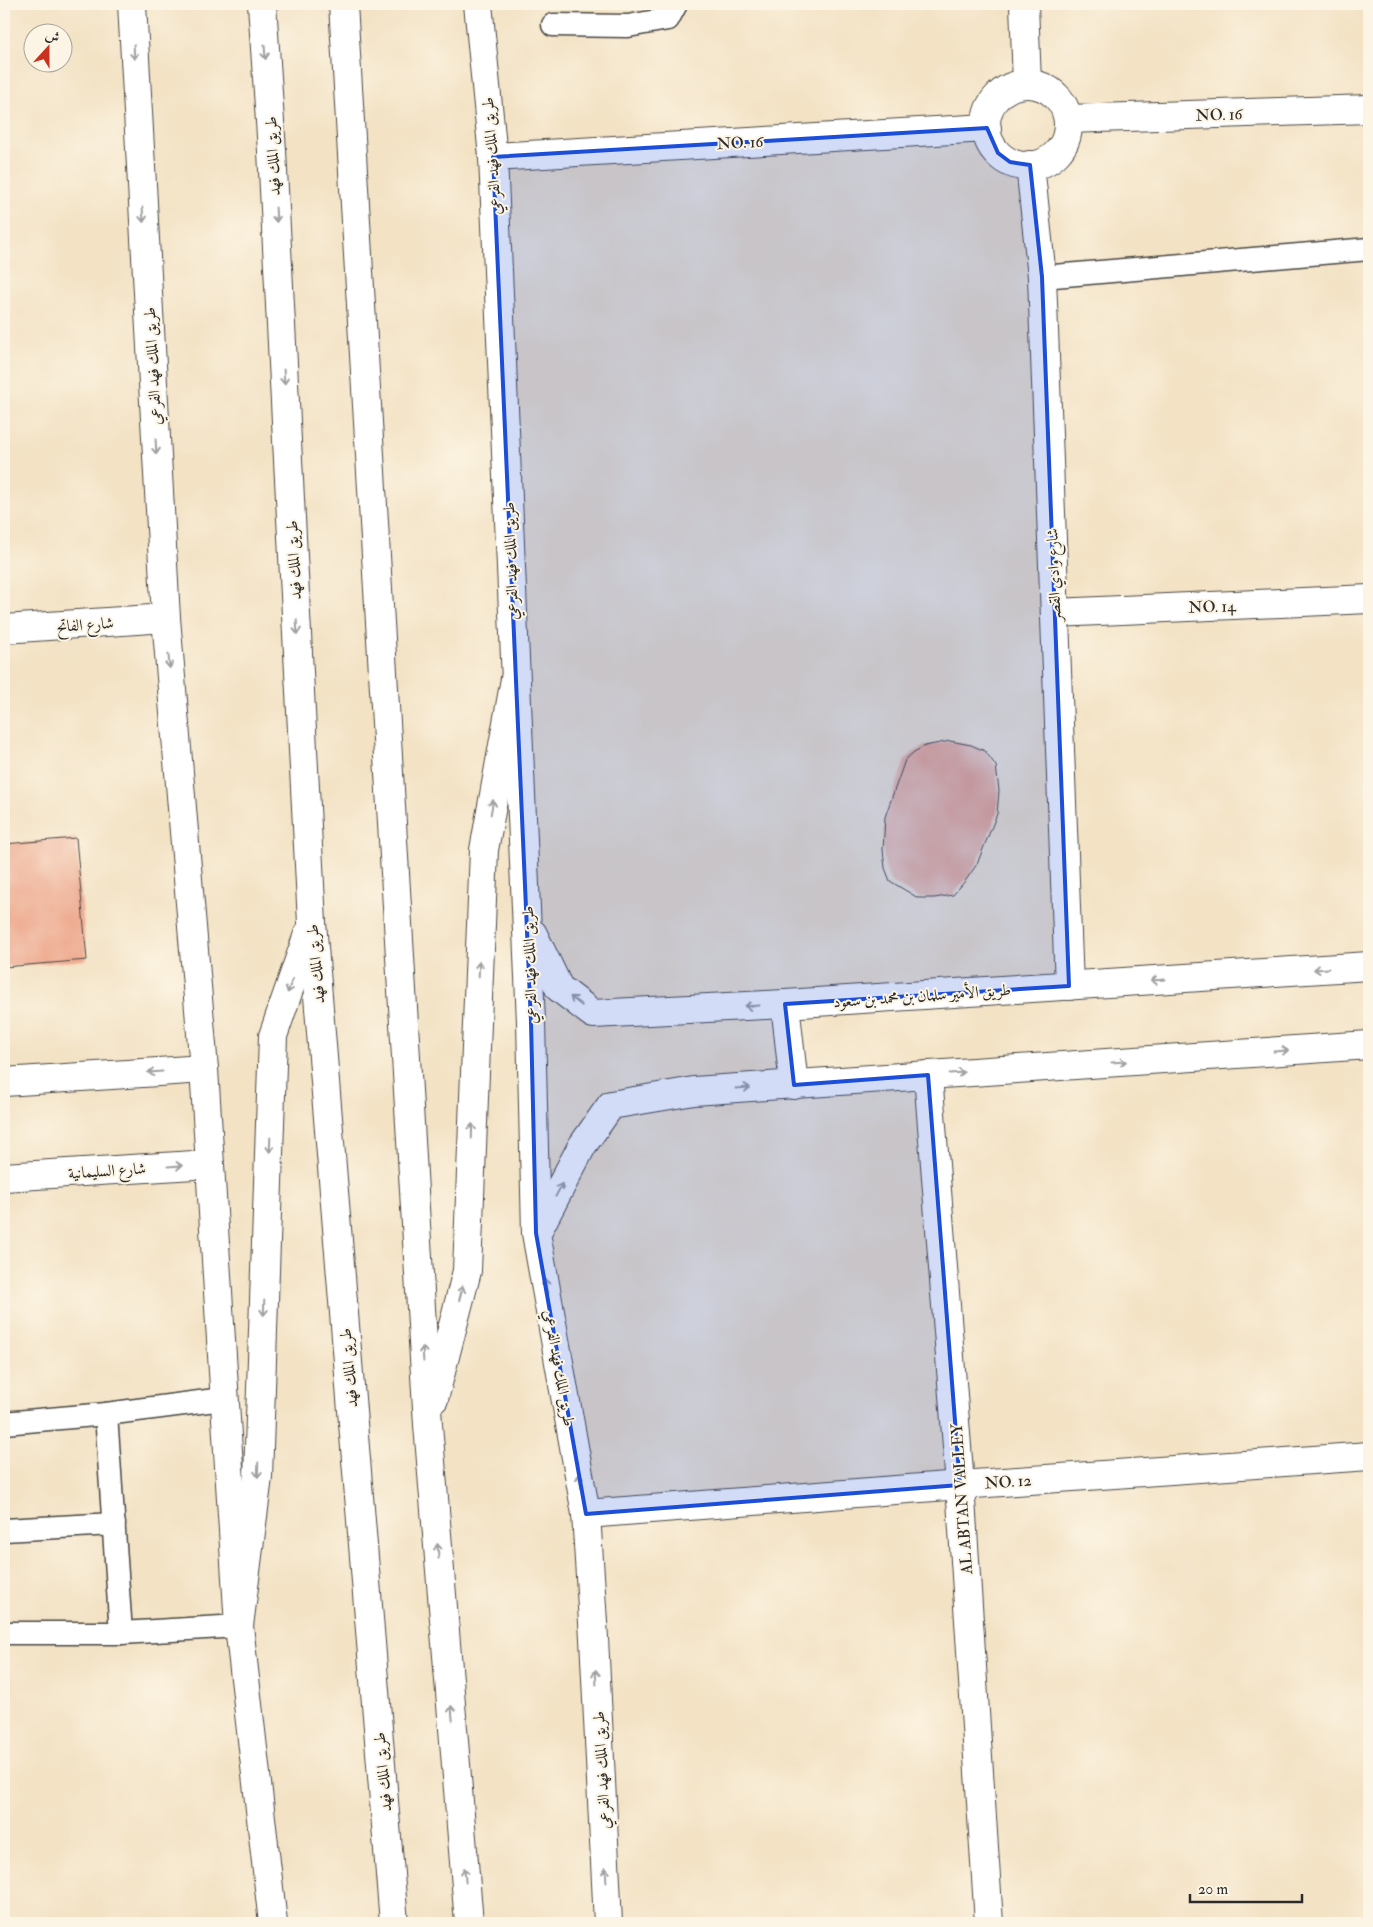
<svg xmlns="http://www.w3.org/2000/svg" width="1373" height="1927" font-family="'IM FELL Double Pica',Amiri,serif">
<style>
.building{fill:#eca286}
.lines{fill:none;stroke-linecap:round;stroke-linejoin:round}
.lane-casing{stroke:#494642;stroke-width:25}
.street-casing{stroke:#494642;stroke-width:30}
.secondary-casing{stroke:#494642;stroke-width:30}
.highway-casing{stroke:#494642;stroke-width:30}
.lane{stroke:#fff;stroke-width:22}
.street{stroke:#fff;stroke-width:28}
.secondary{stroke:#fff;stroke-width:28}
.highway{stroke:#fff;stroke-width:28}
.oneway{stroke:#a0a0a0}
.marked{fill:#1d4ed8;fill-opacity:0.2;stroke:#1d4ed8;stroke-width:4;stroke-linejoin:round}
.labels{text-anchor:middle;stroke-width:4;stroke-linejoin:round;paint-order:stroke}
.street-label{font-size:16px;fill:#2b2b2b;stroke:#fcf5e5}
</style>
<rect width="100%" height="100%" fill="#fcf5e5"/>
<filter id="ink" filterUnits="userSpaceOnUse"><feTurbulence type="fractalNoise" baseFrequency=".02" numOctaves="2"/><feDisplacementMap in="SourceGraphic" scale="10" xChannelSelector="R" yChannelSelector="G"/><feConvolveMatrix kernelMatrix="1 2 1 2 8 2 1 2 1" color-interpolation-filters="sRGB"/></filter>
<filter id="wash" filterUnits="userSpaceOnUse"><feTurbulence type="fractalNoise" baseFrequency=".0096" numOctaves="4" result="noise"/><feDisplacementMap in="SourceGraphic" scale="20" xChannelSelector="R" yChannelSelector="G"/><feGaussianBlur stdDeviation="1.12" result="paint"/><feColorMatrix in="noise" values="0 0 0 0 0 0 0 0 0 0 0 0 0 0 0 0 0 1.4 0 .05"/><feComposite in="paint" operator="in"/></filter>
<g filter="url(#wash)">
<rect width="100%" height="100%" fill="#f3e2c4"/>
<g id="blocks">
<g class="building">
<path d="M950 741 971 745 985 751 996 766 999 791 997 814 977 864 966 880 953 895 934 898H918L890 881 885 868 883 850 885 817 905 760 914 752 925 746Z"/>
<path d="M76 838 87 960 4 967V844Z"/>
</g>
</g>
</g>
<g filter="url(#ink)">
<use href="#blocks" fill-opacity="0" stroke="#494642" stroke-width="1"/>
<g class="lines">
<defs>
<g id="lane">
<path d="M553 25 628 26 668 19 676 4"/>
<path d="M1042 277 1369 249"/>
<path d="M106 1414 121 1633"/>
<path d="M4 1423 106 1414 223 1399"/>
<path d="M4 1530 114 1524"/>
<path d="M4 1633H121L239 1626"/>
</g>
<g id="street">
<path d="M1024 4 1027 84"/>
<circle cx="1027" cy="125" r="41"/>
<path d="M1068 119 1369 109"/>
<path d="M493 157 987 128"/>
<path d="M1030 165 1042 277 1069 986"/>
<path d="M1055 613 1369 599"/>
<path d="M4 629 166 618"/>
<path d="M928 1075 960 1485 989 1923"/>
<path d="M586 1514 960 1485 1369 1456"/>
</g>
<g id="secondary">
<path d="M132 4 166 618 204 1069 239 1626 273 1923"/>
<path d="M478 4 493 157 531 1022 536 1233 586 1514 594 1638 608 1923"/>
<path d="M533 934 559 988 593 1014 785 1004 1369 966"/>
<path d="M785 1004 794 1085"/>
<path d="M4 1082 204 1069"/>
<path d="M4 1177 210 1164"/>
<path d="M537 1232 582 1146 611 1105 694 1091 1369 1045"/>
</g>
<g id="highway">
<path d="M262 4 272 151 312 923 394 1923"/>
<path d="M343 4 428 1425 469 1923"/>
<path d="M434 1399 467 1271 484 850 515 679"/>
<path d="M239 1626 258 1477 273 1036 308 934"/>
</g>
</defs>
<use href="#lane" class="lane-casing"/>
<use href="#street" class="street-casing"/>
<use href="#secondary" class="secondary-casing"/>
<use href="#highway" class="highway-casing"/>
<use href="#lane" class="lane"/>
<use href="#street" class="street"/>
<use href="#secondary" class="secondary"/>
<use href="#highway" class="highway"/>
</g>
<defs><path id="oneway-shaft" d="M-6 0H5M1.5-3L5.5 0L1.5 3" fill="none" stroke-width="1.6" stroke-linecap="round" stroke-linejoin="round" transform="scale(1.25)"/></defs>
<g class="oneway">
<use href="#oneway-shaft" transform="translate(134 52) rotate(87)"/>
<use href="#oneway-shaft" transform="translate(265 52) rotate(86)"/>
<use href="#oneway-shaft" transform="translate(143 215) rotate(87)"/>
<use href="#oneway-shaft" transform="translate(276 215) rotate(87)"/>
<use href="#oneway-shaft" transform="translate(284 377) rotate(87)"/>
<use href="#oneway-shaft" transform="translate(156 447) rotate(87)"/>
<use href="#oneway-shaft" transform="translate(297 627) rotate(87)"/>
<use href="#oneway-shaft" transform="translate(169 661) rotate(85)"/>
<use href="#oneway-shaft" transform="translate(492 807) rotate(-80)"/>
<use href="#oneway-shaft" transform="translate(479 969) rotate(-88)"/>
<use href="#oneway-shaft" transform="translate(1321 969) rotate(176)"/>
<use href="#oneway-shaft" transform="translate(1158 980) rotate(176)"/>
<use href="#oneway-shaft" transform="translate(290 986) rotate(109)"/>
<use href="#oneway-shaft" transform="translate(576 1001) rotate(-142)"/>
<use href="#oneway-shaft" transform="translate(752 1006) rotate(177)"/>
<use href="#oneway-shaft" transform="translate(1281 1051) rotate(-4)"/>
<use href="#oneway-shaft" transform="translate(1119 1062) rotate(-4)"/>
<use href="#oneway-shaft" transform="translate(155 1072) rotate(176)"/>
<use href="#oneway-shaft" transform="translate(957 1073) rotate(-4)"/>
<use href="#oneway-shaft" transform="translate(743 1088) rotate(-4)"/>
<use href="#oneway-shaft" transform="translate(472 1131) rotate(-88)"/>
<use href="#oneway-shaft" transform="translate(270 1145) rotate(92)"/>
<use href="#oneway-shaft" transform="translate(175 1166) rotate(-4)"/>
<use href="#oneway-shaft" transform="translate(559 1190) rotate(-62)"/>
<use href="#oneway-shaft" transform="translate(546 1286) rotate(-100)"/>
<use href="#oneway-shaft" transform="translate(461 1293) rotate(-76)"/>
<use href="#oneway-shaft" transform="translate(264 1308) rotate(92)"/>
<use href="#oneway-shaft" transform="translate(423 1354) rotate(-93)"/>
<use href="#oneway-shaft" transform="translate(258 1470) rotate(92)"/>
<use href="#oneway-shaft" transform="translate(580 1481) rotate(-100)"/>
<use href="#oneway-shaft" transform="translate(438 1551) rotate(-95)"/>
<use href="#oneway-shaft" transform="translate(596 1677) rotate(-93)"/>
<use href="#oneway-shaft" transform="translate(452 1713) rotate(-95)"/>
<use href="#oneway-shaft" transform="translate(465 1875) rotate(-95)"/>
<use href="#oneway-shaft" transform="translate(606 1875) rotate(-93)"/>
</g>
</g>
<path class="marked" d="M987 128 998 153 1010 162 1030 165 1042 277 1069 986 785 1004 794 1085 928 1075 960 1485 586 1514 536 1233 531 1022 493 157Z"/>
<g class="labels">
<g class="street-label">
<text transform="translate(1219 114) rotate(-2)" y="6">NO. 16</text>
<text transform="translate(740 142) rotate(-3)" y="6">NO. 16</text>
<text transform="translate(272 156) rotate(-93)" y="6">طريق الملك فهد</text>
<text transform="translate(491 156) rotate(-94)" y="6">طريق الملك فهد الفرعي</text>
<text transform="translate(152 366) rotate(-93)" y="6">طريق الملك فهد الفرعي</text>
<text transform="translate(293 560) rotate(-93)" y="6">طريق الملك فهد</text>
<text transform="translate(510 561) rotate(-92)" y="6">طريق الملك فهد الفرعي</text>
<text transform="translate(1053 575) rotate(-92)" y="6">شارع وادي القصر</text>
<text transform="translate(1212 606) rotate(-2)" y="6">NO. 14</text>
<text transform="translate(85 624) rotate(-4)" y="6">شارع الفاتح</text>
<text transform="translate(315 964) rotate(-95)" y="6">طريق الملك فهد</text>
<text transform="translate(529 965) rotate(-92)" y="6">طريق الملك فهد الفرعي</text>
<text transform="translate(922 995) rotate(-4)" y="6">طريق الأمير سلمان بن محمد بن سعود</text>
<text transform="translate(107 1170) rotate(-4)" y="6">شارع السليمانية</text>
<text transform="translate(348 1368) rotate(-95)" y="6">طريق الملك فهد</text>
<text transform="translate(560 1368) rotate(80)" y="6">طريق الملك فهد الفرعي</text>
<text transform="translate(1008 1481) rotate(-4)" y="6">NO. 12</text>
<text transform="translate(961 1499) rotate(-94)" y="6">AL ABTAN VALLEY</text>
<text transform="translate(601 1770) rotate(-93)" y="6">طريق الملك فهد الفرعي</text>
<text transform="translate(382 1772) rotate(-95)" y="6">طريق الملك فهد</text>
</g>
</g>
<rect width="1373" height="1927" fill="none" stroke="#fcf5e5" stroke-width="20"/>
<g transform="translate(48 48) rotate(21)"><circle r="24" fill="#fcf5e5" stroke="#a8a49b"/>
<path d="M0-4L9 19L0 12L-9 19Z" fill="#c8321e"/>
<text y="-8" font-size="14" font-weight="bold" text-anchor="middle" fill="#2b2b2b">ش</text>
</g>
<path d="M1190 1894v8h112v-8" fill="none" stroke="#2b2b2b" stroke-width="2.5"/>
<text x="1198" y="1894" font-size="15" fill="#2b2b2b" stroke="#fcf5e5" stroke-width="4" paint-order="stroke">20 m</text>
</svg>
